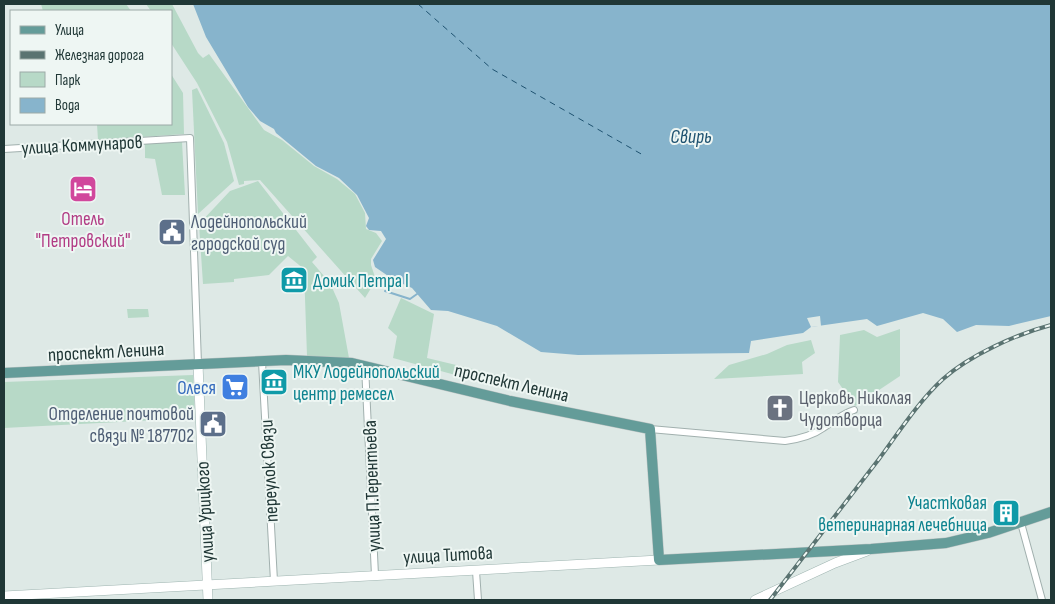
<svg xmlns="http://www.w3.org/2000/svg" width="1055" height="604" font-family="'Sofia Sans Condensed',sans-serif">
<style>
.green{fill:#b7d9c7}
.water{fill:#87b4cc}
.pier{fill:#dee9e6}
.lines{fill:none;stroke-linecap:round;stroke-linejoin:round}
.stream{stroke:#87b4cc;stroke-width:2}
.ferry{stroke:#1e5270;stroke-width:1;stroke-dasharray:6 5;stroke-linecap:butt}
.street-casing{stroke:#a1b0ae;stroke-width:8}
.secondary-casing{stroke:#9eb4b0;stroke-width:10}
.primary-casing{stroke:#bcc3c3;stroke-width:11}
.street{stroke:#fff;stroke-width:6}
.secondary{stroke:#fff;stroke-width:9}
.primary{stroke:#649c99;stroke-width:10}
.rail-casing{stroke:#5a7371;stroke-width:4}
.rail{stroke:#eef6f3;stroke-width:2;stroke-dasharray:5.5;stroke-linecap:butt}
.labels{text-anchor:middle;stroke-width:4;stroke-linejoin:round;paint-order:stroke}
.street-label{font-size:19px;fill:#203736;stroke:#eef6f3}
.hotel-label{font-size:19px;fill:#b23c85;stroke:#eef6f3}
.service-label{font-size:19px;fill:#4e5e75;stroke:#eef6f3;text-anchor:start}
.culture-label{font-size:19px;fill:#0d838f;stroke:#eef6f3;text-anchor:start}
.shop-label{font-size:19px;fill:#366cbe;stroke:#eef6f3;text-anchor:end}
.worship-label{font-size:19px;fill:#5b616d;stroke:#eef6f3;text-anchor:start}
.water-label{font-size:20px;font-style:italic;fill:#1e5270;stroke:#eef6f3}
</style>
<rect width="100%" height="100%" fill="#dee9e6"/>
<g class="green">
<path d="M41 4H126L131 11H43Z"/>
<path d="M146 4H172L198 53 203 58 209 54 264 130 282 140 314 166 337 179 355 194 365 213 366 229 376 233 382 241 371 259V265L376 280 365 298 260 180 244 181V184L239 185 227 142 197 83 171 43V11H151Z"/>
<path d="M171 74 183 93 184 134 98 140 97 124H171Z"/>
<path d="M197 88 224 143 234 181 198 214 192 90Z"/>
<path d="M182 142 185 195H162L155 159 145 158V143Z"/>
<path d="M258 181 317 257 312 262 330 283 339 303 349 358 307 356 304 269 288 256 269 275 234 279V282L203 284 199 224 230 191Z"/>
<path d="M401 298 434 314 427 358 506 377 503 388 393 358 397 336 388 328Z"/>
<path d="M127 309H148L149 317 128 318Z"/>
<path d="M900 329V376L855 406 838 382 840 335 864 330 877 337Z"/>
<path d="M811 340 815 353 802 362 803 374 714 379 729 365 767 354 787 345Z"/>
<path d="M193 375 195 418 4 428V382Z"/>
</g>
<path class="water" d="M193 4H1051V316L1009 326 976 325 957 332 943 319 923 313 877 326 867 319 811 327 803 333 751 341 749 353 578 355 541 352 497 326 448 311 431 310 412 288 394 280 375 267 373 260 386 239 381 231 369 230 366 226 369 218 357 195 339 178 316 166 276 133 274 129 260 121 248 107 206 37Z"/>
<path class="pier" d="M820 316 821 326 811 327 807 318Z"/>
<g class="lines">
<path class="stream" d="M385 291 410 299 417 294"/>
<path class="ferry" d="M418 4 492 69 643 155"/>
<defs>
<g id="street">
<path d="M4 149 190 138 198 364"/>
<path d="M262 362 274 581"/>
<path d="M365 366 375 575"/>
<path d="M650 429 785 441C799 439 812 436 823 428 835 421 841 414 854 410"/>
<path d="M1021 523 1042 600"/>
<path d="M476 571 478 600"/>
</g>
<g id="secondary">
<path d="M198 364 208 600"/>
<path d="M4 596 659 560"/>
<path d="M755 600 835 563 867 551"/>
</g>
<path id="primary" d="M4 373 286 360 352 363 510 401 650 429 659 560 871 549 946 543 988 533 1051 512"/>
</defs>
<use href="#street" class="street-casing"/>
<use href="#secondary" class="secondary-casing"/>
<use href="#primary" class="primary-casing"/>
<use href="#street" class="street"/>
<use href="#secondary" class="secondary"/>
<use href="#primary" class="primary"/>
<defs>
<path id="rail" d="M770 600C806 553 843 506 879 459 899 432 918 402 943 379 970 355 1017 334 1051 325"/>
</defs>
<use href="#rail" class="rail-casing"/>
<use href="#rail" class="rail"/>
</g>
<defs>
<symbol id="hotel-square" viewBox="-11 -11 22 22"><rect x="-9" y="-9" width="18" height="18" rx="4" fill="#d1479c" stroke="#eef6f3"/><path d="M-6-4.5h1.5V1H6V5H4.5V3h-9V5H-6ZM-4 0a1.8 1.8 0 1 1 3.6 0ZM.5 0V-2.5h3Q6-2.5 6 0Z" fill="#fff"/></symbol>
<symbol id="civic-square" viewBox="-11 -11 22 22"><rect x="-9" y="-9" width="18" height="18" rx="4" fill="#5c6f8a" stroke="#eef6f3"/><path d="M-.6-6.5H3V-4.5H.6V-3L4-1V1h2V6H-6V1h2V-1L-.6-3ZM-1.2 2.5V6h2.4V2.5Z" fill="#fff"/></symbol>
<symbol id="museum-square" viewBox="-11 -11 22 22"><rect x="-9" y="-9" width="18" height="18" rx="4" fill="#0f9aa8" stroke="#eef6f3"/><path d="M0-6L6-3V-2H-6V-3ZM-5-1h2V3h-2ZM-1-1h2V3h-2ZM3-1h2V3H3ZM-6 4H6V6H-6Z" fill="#fff"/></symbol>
<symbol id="supermarket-square" viewBox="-11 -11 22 22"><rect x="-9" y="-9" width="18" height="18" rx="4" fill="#3f7fe0" stroke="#eef6f3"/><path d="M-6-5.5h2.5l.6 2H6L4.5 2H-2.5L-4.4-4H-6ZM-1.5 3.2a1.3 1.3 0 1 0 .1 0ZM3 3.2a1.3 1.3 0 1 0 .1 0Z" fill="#fff"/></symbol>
<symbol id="church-square" viewBox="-11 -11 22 22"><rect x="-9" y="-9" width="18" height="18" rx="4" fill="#6b7280" stroke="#eef6f3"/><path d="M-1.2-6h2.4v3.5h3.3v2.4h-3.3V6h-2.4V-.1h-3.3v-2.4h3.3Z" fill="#fff"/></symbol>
<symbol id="building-square" viewBox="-11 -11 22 22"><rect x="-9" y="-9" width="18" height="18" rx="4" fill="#0f9aa8" stroke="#eef6f3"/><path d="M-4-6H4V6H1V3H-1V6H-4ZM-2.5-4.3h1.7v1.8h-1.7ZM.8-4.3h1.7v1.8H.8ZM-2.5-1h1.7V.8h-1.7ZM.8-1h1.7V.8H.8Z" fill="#fff"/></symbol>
</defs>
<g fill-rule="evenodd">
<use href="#hotel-square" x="67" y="173" width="32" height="32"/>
<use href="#civic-square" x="156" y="216" width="32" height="32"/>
<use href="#museum-square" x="278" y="264" width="32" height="32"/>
<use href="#museum-square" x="258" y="366" width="32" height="32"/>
<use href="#supermarket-square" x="219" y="371" width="32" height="32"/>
<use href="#church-square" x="764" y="392" width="32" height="32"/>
<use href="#civic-square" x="197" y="408" width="32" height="32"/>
<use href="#building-square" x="990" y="497" width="32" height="32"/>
</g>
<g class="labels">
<g class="street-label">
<text transform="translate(82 144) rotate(-3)" y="7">улица Коммунаров</text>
<text transform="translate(106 351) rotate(-3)" y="7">проспект Ленина</text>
<text transform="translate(512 382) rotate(13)" y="7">проспект Ленина</text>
<text transform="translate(268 471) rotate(-93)" y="7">переулок Связи</text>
<text transform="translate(371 486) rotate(-92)" y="7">улица П.Терентьева</text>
<text transform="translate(204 512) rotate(-93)" y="7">улица Урицкого</text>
<text transform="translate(448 554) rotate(-3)" y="7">улица Титова</text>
</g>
<g class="hotel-label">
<text x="83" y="225">Отель<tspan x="83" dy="22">"Петровский"</tspan></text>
</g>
<g class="service-label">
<text x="191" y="228">Лодейнопольский<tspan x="191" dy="22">городской суд</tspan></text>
<text x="194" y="420" text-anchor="end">Отделение почтовой<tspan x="194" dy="22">связи № 187702</tspan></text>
</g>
<g class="culture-label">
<text x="313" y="287">Домик Петра I</text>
<text x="293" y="378">МКУ Лодейнопольский<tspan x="293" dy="22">центр ремесел</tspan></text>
<text x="987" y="509" text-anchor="end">Участковая<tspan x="987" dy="22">ветеринарная лечебница</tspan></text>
</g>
<g class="shop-label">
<text x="216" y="394">Олеся</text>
</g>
<g class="worship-label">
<text x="799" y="404">Церковь Николая<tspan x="799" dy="22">Чудотворца</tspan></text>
</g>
<g class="water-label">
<text x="691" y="143">Свирь</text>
</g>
</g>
<rect width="1055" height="604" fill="none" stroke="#203736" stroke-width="10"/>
<rect x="10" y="10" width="162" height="115" fill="#eef6f3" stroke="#9caaa7"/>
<rect x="20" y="26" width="25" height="8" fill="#649c99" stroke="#9caaa7"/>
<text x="55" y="35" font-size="15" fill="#203736">Улица</text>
<rect x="20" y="51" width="25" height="8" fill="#5a7371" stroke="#9caaa7"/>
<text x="55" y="60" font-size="15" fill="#203736">Железная дорога</text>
<rect x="20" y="72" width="25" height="15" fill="#b7d9c7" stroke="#9caaa7"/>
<text x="55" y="85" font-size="15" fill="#203736">Парк</text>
<rect x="20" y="98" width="25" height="15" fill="#87b4cc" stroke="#9caaa7"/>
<text x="55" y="110" font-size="15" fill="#203736">Вода</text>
</svg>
